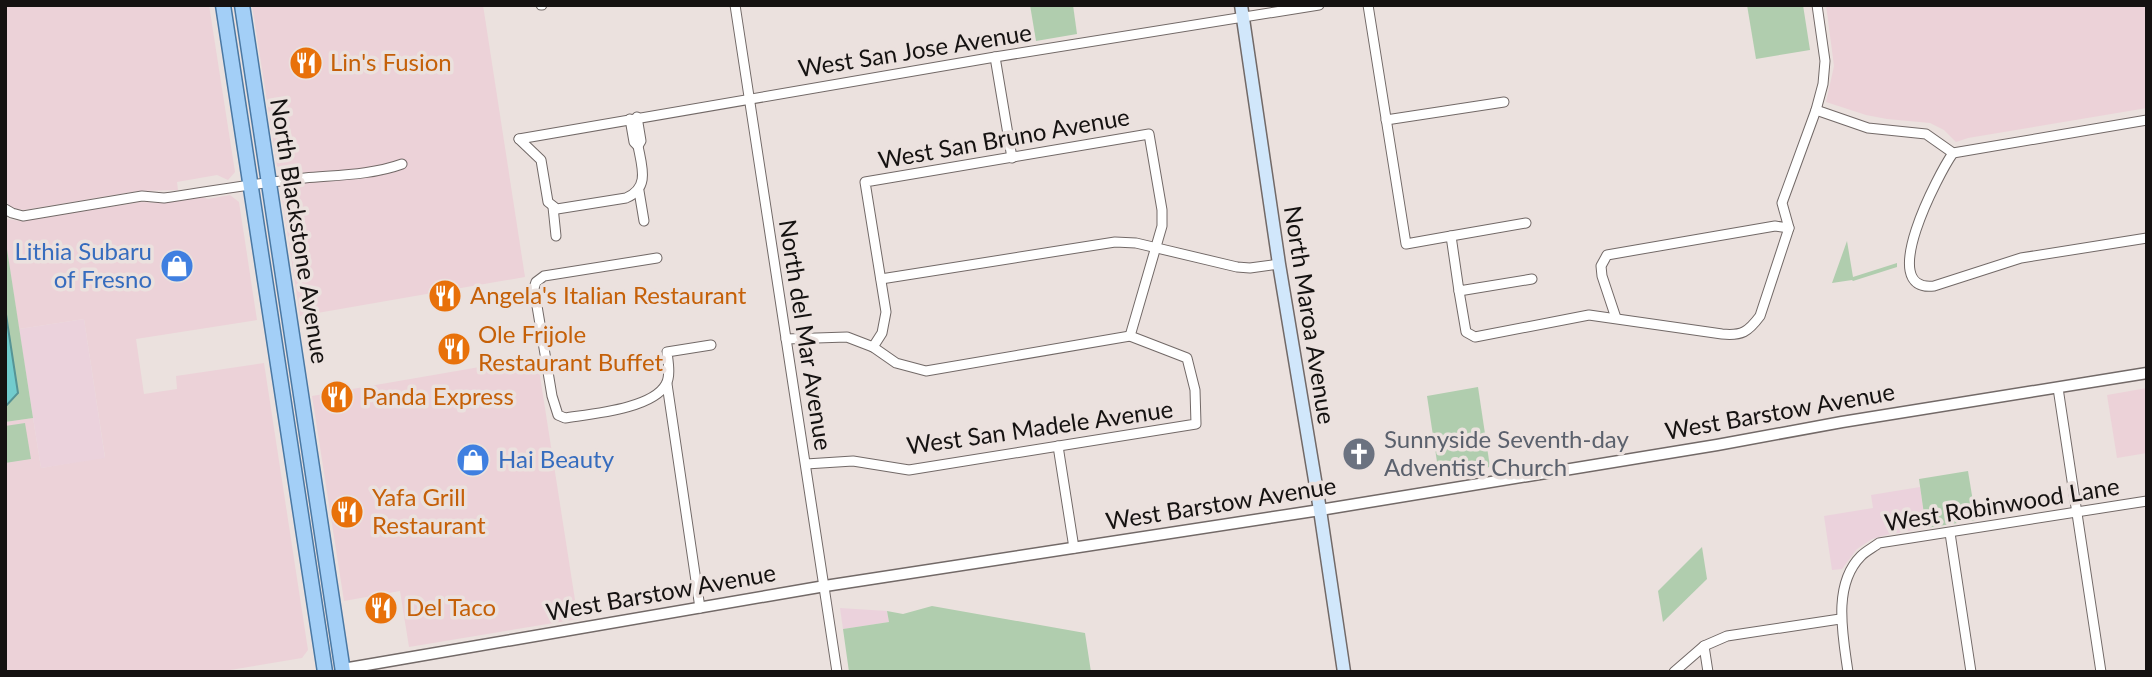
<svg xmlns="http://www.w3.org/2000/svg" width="2152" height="677" font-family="Lato,sans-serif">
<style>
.commercial{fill:#ecd2d8}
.industrial{fill:#ebd2dc}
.green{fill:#b0cdae}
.water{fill:#72cccd;stroke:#569495;stroke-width:2}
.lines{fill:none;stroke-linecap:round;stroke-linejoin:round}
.minor-casing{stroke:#726967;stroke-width:11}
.tertiary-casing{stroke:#726967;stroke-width:13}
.secondary-casing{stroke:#726967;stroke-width:15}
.primary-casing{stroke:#4a78a3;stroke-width:17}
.minor{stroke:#fff;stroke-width:9}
.tertiary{stroke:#fff;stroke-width:10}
.secondary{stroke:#d1e7fb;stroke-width:12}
.primary{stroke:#a3cff7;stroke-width:14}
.labels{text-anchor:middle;stroke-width:7;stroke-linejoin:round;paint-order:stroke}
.street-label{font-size:24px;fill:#151211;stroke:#ebe1de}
.food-label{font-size:24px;fill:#c56008;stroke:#ebe1de;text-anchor:start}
.shop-label{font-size:24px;fill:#366cbe;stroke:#ebe1de;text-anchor:end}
.worship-label{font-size:24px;fill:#5b616d;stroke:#ebe1de;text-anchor:start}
</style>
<rect width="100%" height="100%" fill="#ebe1de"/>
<g class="commercial">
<path d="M5 5H209L235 172 228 180 217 175 177 182 178 190 138 191 24 210 16 209 8 205 5 190Z"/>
<path d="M252 5H483L525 277 300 316 282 198 289 189 286 173 277 166Z"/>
<path d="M1826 5H2147V108L1968 138 1956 142 1944 130 1930 123 1887 119 1866 115 1826 102 1834 66Z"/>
<path d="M230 195 239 202 257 320 136 339 144 394 177 389 176 376 264 363 308 650 302 658 218 672H5V422L33 418 41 468 105 457 84 319 19 329 5 236V219L22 221 141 202 159 203 200 196 208 199Z"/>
<path d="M537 357 578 619 409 647 400 591 344 601 312 396Z"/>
<path d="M2147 388V453L2117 458 2107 395Z"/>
</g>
<g class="industrial">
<path d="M84 319 105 458 41 468 19 329Z"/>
<path d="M1920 487 1926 528 1886 535 1872 539 1857 549 1842 569 1832 570 1824 516 1873 508 1871 495Z"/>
<path d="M840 608 887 611 889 622 843 629Z"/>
</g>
<g class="green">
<path d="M1030 5H1073L1077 34 1036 41Z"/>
<path d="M1747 5H1803L1810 50 1756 59Z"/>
<path d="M5 236 33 418 5 422Z"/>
<path d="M1847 241 1853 277 1897 263V267L1853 281 1852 280 1832 283Z"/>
<path d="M1478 387 1490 467 1439 475 1427 396Z"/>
<path d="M25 423 31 459 5 463V426Z"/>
<path d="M1968 471 1976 520 1926 528 1919 479Z"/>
<path d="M1702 547 1707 579 1663 622 1658 591Z"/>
<path d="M932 606 1085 633 1091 672H849L843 629 889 622 887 611 903 614Z"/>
</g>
<path class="water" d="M5 308 18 393 5 407Z"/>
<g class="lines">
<defs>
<g id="minor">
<path d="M541 5H542"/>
<path d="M735 5 837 672"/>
<path d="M1368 5 1406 244 1451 236 1459 291 1532 279"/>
<path d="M995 57 1012 158"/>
<path d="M1816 110 1868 128 1926 134 1953 153 2147 120"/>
<path d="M630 119 634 142 638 146 641 141 637 117"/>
<path d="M1386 120 1504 102"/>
<path d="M519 139 995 57 1319 5"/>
<path d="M519 139 541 160 548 202 557 209 626 198C650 188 642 167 638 146"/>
<path d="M1953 153C1939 173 1875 293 1934 286L2021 258 2147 238"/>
<path d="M639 191 644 221"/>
<path d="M553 207 556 236"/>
<path d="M5 209 12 213 23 216 142 196 164 198C211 191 258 183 305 178 337 175 372 175 402 164"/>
<path d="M1451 236 1526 223"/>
<path d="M657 258 544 276 536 282 534 288 552 396 558 415 565 418C590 414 653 409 666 384 671 376 668 361 667 352L711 345"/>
<path d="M881 279 1115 242 1136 243 1237 267 1250 268 1279 264"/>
<path d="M1459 291 1466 332 1475 337 1589 315 1722 334C1742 336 1748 332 1760 316L1789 228 1782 203 1816 110 1823 84 1825 61 1817 5"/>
<path d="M1616 318 1602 276 1601 266 1607 255 1775 226 1789 228"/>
<path d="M786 339 847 337 873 347 896 363 926 371 1130 336 1187 358 1195 390 1196 424 909 470 853 461 806 464"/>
<path d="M873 347 882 333 886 312 865 182 1149 134 1162 210V226L1130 336"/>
<path d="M667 384 700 608"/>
<path d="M2058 388 2101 672"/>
<path d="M1058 446 1074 548"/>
<path d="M1950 533 1971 672"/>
<path d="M1704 646 1708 672"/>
<path d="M1674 672 1704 646 1727 636 1840 619"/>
<path d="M1848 672C1843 636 1832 585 1861 556 1866 551 1874 547 1879 543L2147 501"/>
</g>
<path id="tertiary" d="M343 669 825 586 1320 510 1717 445 1842 422 2147 373"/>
<path id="secondary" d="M1241 5 1279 264 1320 510 1344 672"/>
<g id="primary">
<path d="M223 5 325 672"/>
<path d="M242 5 343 672"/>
</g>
</defs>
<use href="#minor" class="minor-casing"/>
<use href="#tertiary" class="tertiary-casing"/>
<use href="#secondary" class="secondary-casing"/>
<use href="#primary" class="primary-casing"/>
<use href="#minor" class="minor"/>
<use href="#tertiary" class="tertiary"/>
<use href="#secondary" class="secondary"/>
<use href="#primary" class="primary"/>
</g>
<defs>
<symbol id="restaurant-disc" viewBox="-11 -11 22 22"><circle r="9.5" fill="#e8710a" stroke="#ebe1de"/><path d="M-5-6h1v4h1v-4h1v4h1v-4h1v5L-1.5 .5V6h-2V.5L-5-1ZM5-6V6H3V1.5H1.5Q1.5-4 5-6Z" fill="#fff"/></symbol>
<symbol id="shop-disc" viewBox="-11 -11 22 22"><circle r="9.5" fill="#3f7fe0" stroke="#ebe1de"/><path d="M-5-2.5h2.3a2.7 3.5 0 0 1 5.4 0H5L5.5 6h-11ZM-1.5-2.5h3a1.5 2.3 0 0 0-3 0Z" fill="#fff"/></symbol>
<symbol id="church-disc" viewBox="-11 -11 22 22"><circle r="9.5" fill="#6b7280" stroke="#ebe1de"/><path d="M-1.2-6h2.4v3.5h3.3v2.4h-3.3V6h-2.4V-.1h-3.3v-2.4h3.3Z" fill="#fff"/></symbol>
</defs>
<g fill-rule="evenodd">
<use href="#restaurant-disc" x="287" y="44" width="38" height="38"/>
<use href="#shop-disc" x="158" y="247" width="38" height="38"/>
<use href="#restaurant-disc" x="426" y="277" width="38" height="38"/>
<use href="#restaurant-disc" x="435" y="330" width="38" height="38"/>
<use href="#restaurant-disc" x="318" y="378" width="38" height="38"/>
<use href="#church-disc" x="1340" y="435" width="38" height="38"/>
<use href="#shop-disc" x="454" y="441" width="38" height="38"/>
<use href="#restaurant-disc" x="328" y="493" width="38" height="38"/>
<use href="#restaurant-disc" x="362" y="589" width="38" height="38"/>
</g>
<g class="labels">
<g class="street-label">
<text transform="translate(915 51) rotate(-9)" y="8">West San Jose Avenue</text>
<text transform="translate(1004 139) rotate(-10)" y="8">West San Bruno Avenue</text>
<text transform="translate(299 231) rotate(81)" y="8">North Blackstone Avenue</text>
<text transform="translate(1309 315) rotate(81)" y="8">North Maroa Avenue</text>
<text transform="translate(805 335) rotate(81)" y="8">North del Mar Avenue</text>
<text transform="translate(1780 412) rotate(-10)" y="8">West Barstow Avenue</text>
<text transform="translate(1040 428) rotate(-8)" y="8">West San Madele Avenue</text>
<text transform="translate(1221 504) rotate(-9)" y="8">West Barstow Avenue</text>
<text transform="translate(2002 505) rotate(-9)" y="8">West Robinwood Lane</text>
<text transform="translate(661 593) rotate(-10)" y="8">West Barstow Avenue</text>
</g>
<g class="food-label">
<text x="330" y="71">Lin's Fusion</text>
<text x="470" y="304">Angela's Italian Restaurant</text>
<text x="478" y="343">Ole Frijole<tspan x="478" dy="28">Restaurant Buffet</tspan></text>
<text x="362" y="405">Panda Express</text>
<text x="372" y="506">Yafa Grill<tspan x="372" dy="28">Restaurant</tspan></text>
<text x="406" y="616">Del Taco</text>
</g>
<g class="shop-label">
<text x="152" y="260">Lithia Subaru<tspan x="152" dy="28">of Fresno</tspan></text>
<text x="498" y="468" text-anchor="start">Hai Beauty</text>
</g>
<g class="worship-label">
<text x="1384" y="448">Sunnyside Seventh-day<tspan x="1384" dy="28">Adventist Church</tspan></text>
</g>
</g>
<rect width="2152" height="677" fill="none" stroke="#151211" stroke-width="14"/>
</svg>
